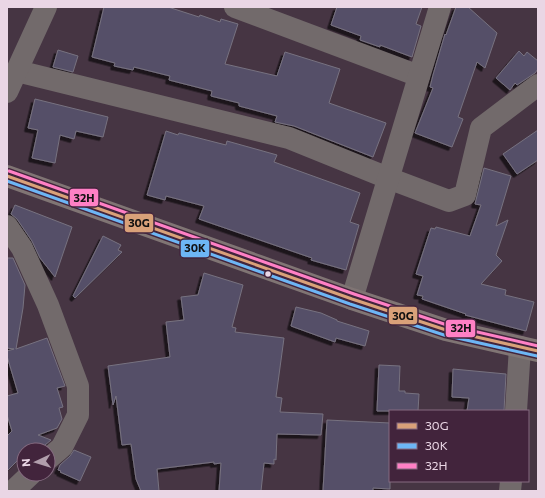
<svg xmlns="http://www.w3.org/2000/svg" width="545" height="498" font-family="Commissioner,sans-serif">
<style>
.building{fill:#554f67;stroke:#777280;filter:url(#shadow)}
.lines{fill:none;stroke-linecap:round;stroke-linejoin:round}
.minor{stroke:#726a6b;stroke-width:22}
.tertiary{stroke:#726a6b;stroke-width:22}
.primary{stroke:#807574;stroke-width:22}
.bus-1-casing{stroke:#42243c;stroke-width:6}
.bus-2-casing{stroke:#42243c;stroke-width:6}
.bus-3-casing{stroke:#42243c;stroke-width:6}
.bus-1{stroke:#d9a179;stroke-width:3}
.bus-2{stroke:#6db6f5;stroke-width:3}
.bus-3{stroke:#ff80c5;stroke-width:3}
.bus-dot{fill:#ead6e5;stroke:#42243c;stroke-width:1.5}
.line-badge{stroke:#42243c;stroke-width:1.5}
.pale-badge-label{font-size:11px;text-anchor:middle;font-weight:bold;fill:#111}
</style>
<defs>
<filter id="shadow"><feDropShadow dx="-3.5" dy="3.5" stdDeviation="0" flood-color="#0009"/></filter>
</defs>
<rect width="100%" height="100%" fill="#463543"/>
<g class="building">
<path d="M104 7H168L199 17 200 15 220 22 221 19 238 24 225 64 277 76 285 52 340 69 329 103 386 123 373 157 294 126 275 122 277 116 239 106V103L211 96 212 91 169 80 170 76 134 67 133 70 114 66 115 63 92 57Z"/>
<path d="M337 7H422L416 24 421 26 412 57 380 45V47L360 40 361 36 331 25Z"/>
<path d="M456 7H468L497 33 485 68 477 62 458 117 463 119 452 147 415 133 433 88 430 87 433 75 445 34 446 35Z"/>
<path d="M58 50 78 56 73 72 53 67Z"/>
<path d="M519 51 524 56 527 52 538 61V69L535 73 517 85 515 83 510 90 496 78Z"/>
<path d="M35 99 108 117 103 137 76 131 74 139 60 135 55 163 32 158 38 130 28 128Z"/>
<path d="M538 130V160L517 174 503 154Z"/>
<path d="M166 131 178 135 179 133 226 145 227 141 277 155 274 162 360 193 350 222 359 225 346 270 311 260 312 258 199 219 204 206 166 196 165 200 147 195Z"/>
<path d="M484 168 511 176 496 226 508 220 496 255 502 261 481 284 506 290 505 295 534 302 526 331 465 315 466 314 422 299 423 296 417 295 423 276 416 274 431 228 435 229 436 227 470 236 481 205 475 204Z"/>
<path d="M15 205 72 227 55 277 40 258 32 241 17 219 11 214Z"/>
<path d="M103 236 121 245 118 250 122 252 75 298 73 296Z"/>
<path d="M7 258H13L25 285 23 308 16 349 47 338 65 386 57 388 63 407 59 408 62 419 57 428 38 435 51 440 39 450H24V454L7 471V436L12 431 7 415V396L18 393 7 356V351L14 349 7 348Z"/>
<path d="M204 273 243 285 232 327 236 328 235 332 284 338 276 397 282 398 280 412 323 414 321 435 277 434 276 460 274 459V464L264 463 261 491H219L221 463 214 464V462L157 469 159 491H141L136 479 131 444 122 445 116 396 113 405 108 366 170 357 166 322 184 320 181 297 198 295Z"/>
<path d="M296 307 321 313 337 320V321L369 331 365 346 336 338 335 342 291 326Z"/>
<path d="M379 365 400 366 399 391H405V393L419 394 418 411H377Z"/>
<path d="M453 369 506 374 504 411H467L469 398 452 397Z"/>
<path d="M327 420 390 423V489L373 488V491H323Z"/>
<path d="M74 450 91 457 80 481 60 472 61 471 58 470 60 465 70 456Z"/>
</g>
<g class="lines">
<g class="minor">
<path d="M235 7 419 76"/>
<path d="M17 71 289 138 388 178 449 201 465 195 481 128 538 85"/>
<path d="M7 226 22 248 48 305 78 386V415L62 447 48 459"/>
<path d="M352 299 440 7"/>
<path d="M516 411 520 347"/>
<path d="M13 491 31 474"/>
<path d="M510 491 511 481"/>
</g>
<path class="tertiary" d="M7 92 46 7"/>
<path class="primary" d="M7 176 352 299 446 330 538 351"/>
<defs>
<path id="bus-1" d="M7 176 352 299 446 330 538 351"/>
<path id="bus-2" d="M7 181 350 304 444 335 537 356"/>
<path id="bus-3" d="M9 171 354 294 447 325 538 346"/>
</defs>
<use href="#bus-1" class="bus-1-casing"/>
<use href="#bus-2" class="bus-2-casing"/>
<use href="#bus-3" class="bus-3-casing"/>
<use href="#bus-1" class="bus-1"/>
<use href="#bus-2" class="bus-2"/>
<use href="#bus-3" class="bus-3"/>
</g>
<circle class="bus-dot" cx="268" cy="274" r="3.5"/>
<g class="line-badge">
<rect x="69" y="188" width="30" height="19" rx="4" fill="#ff80c5"/>
<rect x="124" y="213" width="30" height="20" rx="4" fill="#d9a179"/>
<rect x="180" y="239" width="30" height="19" rx="4" fill="#6db6f5"/>
<rect x="388" y="306" width="30" height="19" rx="4" fill="#d9a179"/>
<rect x="445" y="319" width="31" height="19" rx="4" fill="#ff80c5"/>
</g>
<g class="pale-badge-label">
<text x="84" y="202">32H</text>
<text x="139" y="227">30G</text>
<text x="195" y="252">30K</text>
<text x="403" y="320">30G</text>
<text x="461" y="332">32H</text>
</g>
<rect width="545" height="498" fill="none" stroke="#ead6e5" stroke-width="16"/>
<rect x="389" y="410" width="140" height="72" fill="#42243c" stroke="#856b80"/>
<rect x="397" y="423" width="20" height="6" fill="#d9a179" stroke="#856b80"/>
<text x="425" y="430" font-size="12" fill="#ead6e5">30G</text>
<rect x="397" y="443" width="20" height="6" fill="#6db6f5" stroke="#856b80"/>
<text x="425" y="450" font-size="12" fill="#ead6e5">30K</text>
<rect x="397" y="463" width="20" height="6" fill="#ff80c5" stroke="#856b80"/>
<text x="425" y="470" font-size="12" fill="#ead6e5">32H</text>
<g transform="translate(36 462) rotate(266)"><circle r="19" fill="#42243c" stroke="#856b80"/>
<path d="M0-3L7 15L0 10L-7 15Z" fill="#b19eac"/>
<text y="-6" font-size="11" font-weight="bold" text-anchor="middle" fill="#ead6e5">N</text>
</g>
</svg>
